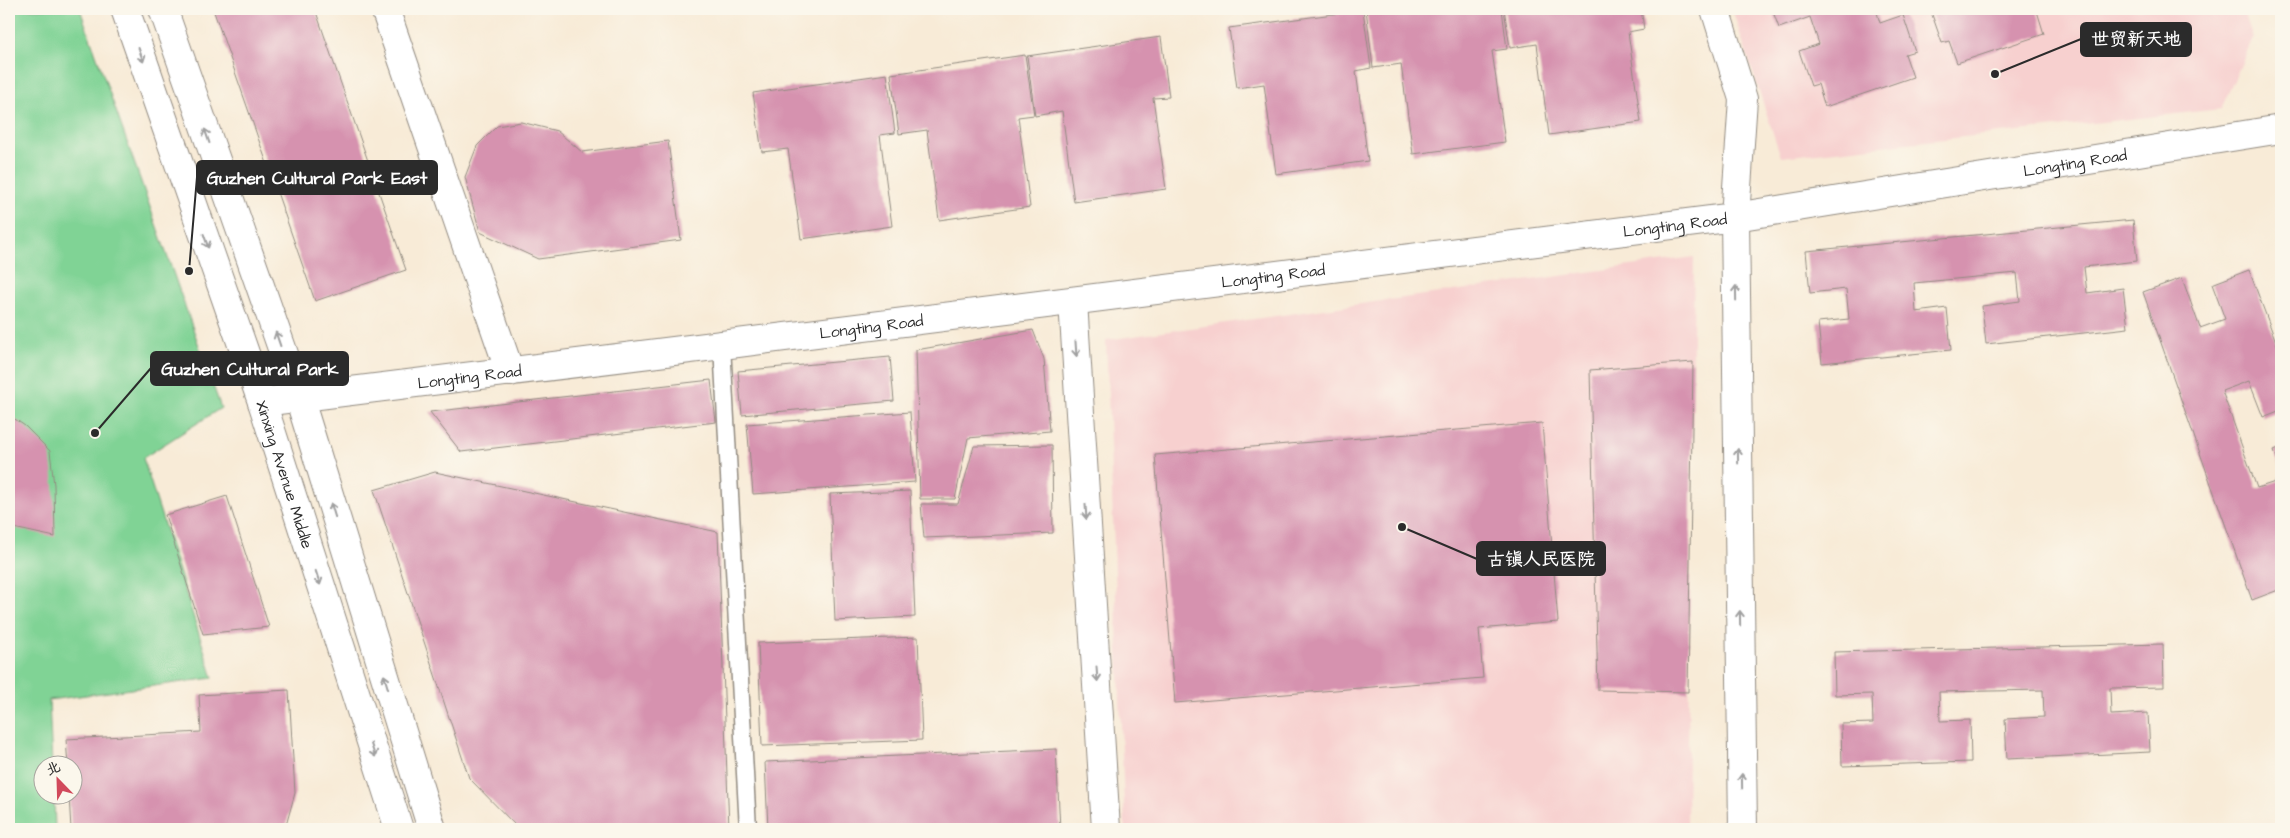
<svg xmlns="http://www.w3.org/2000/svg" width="2290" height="838" font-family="'Architects Daughter','LXGW WenKai TC',sans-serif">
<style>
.built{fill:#f7d0cf}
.green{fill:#80d395;stroke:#567f60}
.building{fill:#d692af}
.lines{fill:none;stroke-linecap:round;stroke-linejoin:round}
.lane-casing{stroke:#928b81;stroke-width:19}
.street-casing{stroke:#928b81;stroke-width:30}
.secondary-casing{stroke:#928b81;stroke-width:30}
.lane{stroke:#fff;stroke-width:16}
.street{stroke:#fff;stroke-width:28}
.secondary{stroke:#fff;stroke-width:28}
.oneway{stroke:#a0a0a0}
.labels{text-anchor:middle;stroke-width:4.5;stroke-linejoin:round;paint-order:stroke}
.street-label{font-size:16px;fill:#2b2b2b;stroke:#fbf7ec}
.leader{fill:none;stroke:#2b2b2b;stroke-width:2}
.callout-dot{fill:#2b2b2b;stroke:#fbf7ec;stroke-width:2}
.callout{fill:#2b2b2b;stroke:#2b2b2b;stroke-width:2}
.callout-label{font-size:18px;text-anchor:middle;font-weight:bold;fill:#fff}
</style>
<rect width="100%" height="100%" fill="#fbf7ec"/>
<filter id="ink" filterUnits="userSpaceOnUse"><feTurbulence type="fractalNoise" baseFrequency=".02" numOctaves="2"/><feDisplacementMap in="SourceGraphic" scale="10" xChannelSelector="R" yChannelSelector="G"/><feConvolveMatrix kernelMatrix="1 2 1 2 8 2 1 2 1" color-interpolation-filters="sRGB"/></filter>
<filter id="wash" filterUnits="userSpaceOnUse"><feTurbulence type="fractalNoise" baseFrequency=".0096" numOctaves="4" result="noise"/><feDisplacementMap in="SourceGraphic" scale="20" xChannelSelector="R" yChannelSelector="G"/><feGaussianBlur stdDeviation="1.12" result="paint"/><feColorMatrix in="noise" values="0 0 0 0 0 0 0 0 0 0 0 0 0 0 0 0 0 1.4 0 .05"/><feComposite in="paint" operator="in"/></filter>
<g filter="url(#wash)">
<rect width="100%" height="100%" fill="#f8ebd7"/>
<g class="built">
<path d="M1732 9H2243L2253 38 2221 109 1781 157Z"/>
<path d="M1694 257 1687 829H1125L1106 340Z"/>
</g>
<path class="green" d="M9 9H80L221 408 143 458 213 678 49 700 52 765 42 766V796H54L55 829H9Z"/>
<g id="blocks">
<g class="building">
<path d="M213 9H315L406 270 315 301Z"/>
<path d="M1366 9H1502L1507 49 1492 51 1505 142 1413 154 1401 64 1373 68Z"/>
<path d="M1504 9H1641L1644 29 1628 32 1641 122 1549 135 1537 44 1510 48Z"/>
<path d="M1772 9H1876L1880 23 1903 15 1915 51 1905 54 1913 77 1825 107 1818 84 1811 86 1799 51 1819 44 1810 17 1779 28Z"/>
<path d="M1930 9H2042L2037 11 2044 34 1957 63 1949 41 1942 43Z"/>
<path d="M1363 10 1371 68 1356 71 1368 161 1276 174 1264 84 1237 88 1229 28Z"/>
<path d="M1161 37 1169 97 1153 98 1166 189 1074 202 1062 111 1035 116 1027 56Z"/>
<path d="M1025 55 1034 115 1018 117 1030 207 939 220 927 130 899 134 891 74Z"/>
<path d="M887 74 895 133 880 135 892 226 801 239 788 149 762 152 753 93Z"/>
<path d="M521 122 557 131 582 152 668 141 681 240 538 259 480 232 465 177 477 146 497 126Z"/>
<path d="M2133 220 2137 261 2084 267 2087 293 2123 288 2128 328 1986 344 1982 306 2020 301 2017 273 1914 283 1916 312 1947 308 1951 350 1822 363 1818 322 1849 319 1846 289 1810 293 1806 251Z"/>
<path d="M2249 270 2281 355V410L2263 417 2249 381 2222 391 2257 488 2281 480V551H2279L2281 589 2252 600 2143 292 2182 278 2200 328 2225 319 2212 284Z"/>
<path d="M1033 330 1044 359 1050 431 968 438 955 499H920L916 350Z"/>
<path d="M890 357 894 401 742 415 738 371Z"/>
<path d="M1693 362 1688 692 1598 690 1590 370Z"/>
<path d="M711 380 716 422 461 452 430 412Z"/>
<path d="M910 412 915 482 753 494 747 424Z"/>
<path d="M9 415 25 426 50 451 54 485 55 537 9 527Z"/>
<path d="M1542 423 1558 622 1479 629 1483 678 1175 703 1155 455Z"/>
<path d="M1052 445 1053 533 924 538 921 504H958L974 446Z"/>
<path d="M2281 447V469L2274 450Z"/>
<path d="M435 472 718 532 729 829H519L469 778 374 490Z"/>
<path d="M910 491 915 617 835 621 830 494Z"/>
<path d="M227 496 269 627 203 634 165 515Z"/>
<path d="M918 637 922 740 762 746 758 643Z"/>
<path d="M2163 644 2164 687 2110 688 2111 715 2148 713 2150 752 2007 759 2005 719 2044 717 2043 690 1939 692 1940 721 1970 720 1971 762 1842 766 1841 724 1873 723 1872 694 1835 695 1834 652Z"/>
<path d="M289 690 295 793 285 829H71L69 796H72V766H68L66 739 201 732 199 695Z"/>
<path d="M1056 749 1060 829H768L765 762Z"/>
</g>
</g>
</g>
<g filter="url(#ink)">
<use href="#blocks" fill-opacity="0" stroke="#928b81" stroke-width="1"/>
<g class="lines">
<defs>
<path id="lane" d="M722 345 748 829"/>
<g id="street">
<path d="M385 9 510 372"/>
<path d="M1715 9 1743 99 1735 217 1743 829"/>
<path d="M1073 301 1106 829"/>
<path id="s1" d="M262 402 722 345 1735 217 2281 129"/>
</g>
<g id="secondary">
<path id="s2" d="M125 9 262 402 399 829"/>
<path d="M163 9 299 397 432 829"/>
</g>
</defs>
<use href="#lane" class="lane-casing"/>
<use href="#street" class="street-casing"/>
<use href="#secondary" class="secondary-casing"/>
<use href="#lane" class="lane"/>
<use href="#street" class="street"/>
<use href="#secondary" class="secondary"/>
</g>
<defs><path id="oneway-shaft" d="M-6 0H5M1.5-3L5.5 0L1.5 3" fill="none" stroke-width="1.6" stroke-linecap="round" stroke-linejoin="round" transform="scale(1.25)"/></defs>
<g class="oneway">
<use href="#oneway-shaft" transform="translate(141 55) rotate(71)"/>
<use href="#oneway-shaft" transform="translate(207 136) rotate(-109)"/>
<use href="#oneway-shaft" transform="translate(206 241) rotate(71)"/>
<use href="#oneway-shaft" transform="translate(1736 293) rotate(-91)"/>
<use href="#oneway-shaft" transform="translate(278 339) rotate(-109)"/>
<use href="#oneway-shaft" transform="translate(1076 349) rotate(86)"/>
<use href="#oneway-shaft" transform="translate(1738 456) rotate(-91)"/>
<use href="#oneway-shaft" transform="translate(333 510) rotate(-107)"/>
<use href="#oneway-shaft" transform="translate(1086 512) rotate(86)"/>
<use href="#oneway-shaft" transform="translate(318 578) rotate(72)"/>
<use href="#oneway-shaft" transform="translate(1740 618) rotate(-91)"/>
<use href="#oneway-shaft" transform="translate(1097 674) rotate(86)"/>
<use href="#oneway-shaft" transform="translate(386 682) rotate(-107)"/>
<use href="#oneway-shaft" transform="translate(373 750) rotate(72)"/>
<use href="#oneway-shaft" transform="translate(1742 781) rotate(-91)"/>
</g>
</g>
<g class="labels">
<g class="street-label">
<text dy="6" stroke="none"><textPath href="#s1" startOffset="1829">Longting Road</textPath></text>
<text dy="6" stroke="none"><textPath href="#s1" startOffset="1424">Longting Road</textPath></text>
<text dy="6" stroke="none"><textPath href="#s1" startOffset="1019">Longting Road</textPath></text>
<text dy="6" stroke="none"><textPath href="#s1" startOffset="614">Longting Road</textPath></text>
<text dy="6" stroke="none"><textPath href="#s1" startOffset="209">Longting Road</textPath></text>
<text dy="6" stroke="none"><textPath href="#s2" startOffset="492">Xinxing Avenue Middle</textPath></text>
</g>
</g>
<path class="leader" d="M1995 74L2081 39M189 271L197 177M95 433L151 368M1402 527L1477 559"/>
<g class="callout-dot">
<circle cx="1995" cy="74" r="5"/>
<circle cx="189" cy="271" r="5"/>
<circle cx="95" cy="433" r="5"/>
<circle cx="1402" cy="527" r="5"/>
</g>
<g class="callout">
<rect x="2081" y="23" width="110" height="33" rx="5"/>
<rect x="197" y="161" width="240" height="33" rx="5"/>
<rect x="151" y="352" width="197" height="33" rx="5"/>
<rect x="1477" y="542" width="128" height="33" rx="5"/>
</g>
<g class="callout-label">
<text x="2136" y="45">世贸新天地</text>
<text x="317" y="184">Guzhen Cultural Park East</text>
<text x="250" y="375">Guzhen Cultural Park</text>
<text x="1541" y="565">古镇人民医院</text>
</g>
<rect width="2290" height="838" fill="none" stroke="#fbf7ec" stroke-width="30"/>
<g transform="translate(58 780) rotate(337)"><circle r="24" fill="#fbf7ec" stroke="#a8a59f"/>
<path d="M0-4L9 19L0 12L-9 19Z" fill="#d1495b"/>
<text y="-8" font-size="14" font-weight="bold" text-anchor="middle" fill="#2b2b2b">北</text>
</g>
</svg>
